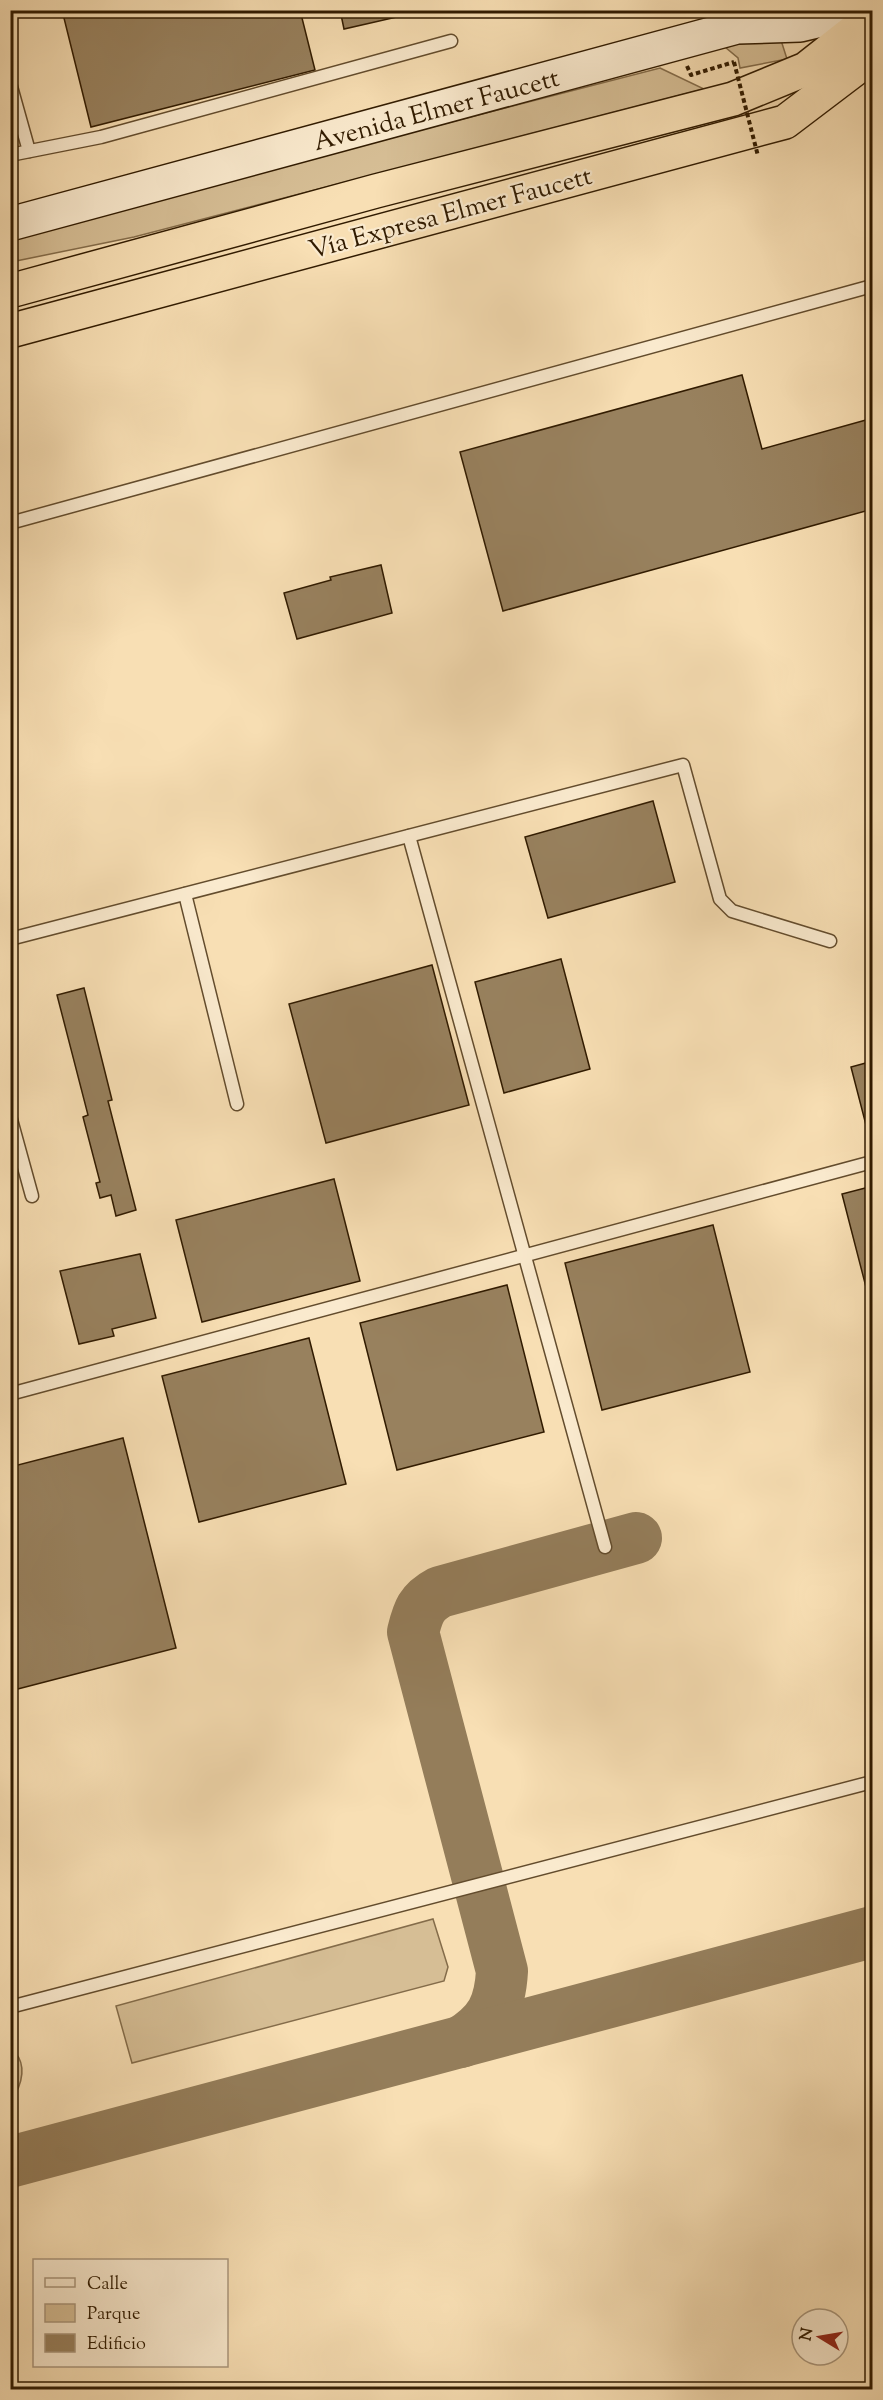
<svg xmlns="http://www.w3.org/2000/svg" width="883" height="2400" font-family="'Sorts Mill Goudy',serif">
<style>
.green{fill:#d6be95;stroke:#846c4a;stroke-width:1.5}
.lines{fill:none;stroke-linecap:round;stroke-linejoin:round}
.taxiway{stroke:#947d5a;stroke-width:52}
.building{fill:#98815e;stroke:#311b00;stroke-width:1.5}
.service-casing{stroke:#634c2d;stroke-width:15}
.secondary-casing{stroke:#311b00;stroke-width:36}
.trunk-casing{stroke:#311b00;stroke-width:36}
.path{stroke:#311b00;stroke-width:4;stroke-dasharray:4.5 3;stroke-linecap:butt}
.service{stroke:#faeace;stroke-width:12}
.secondary{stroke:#faeace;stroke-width:33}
.trunk{stroke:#f8dfb4;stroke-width:33}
.path-bridge{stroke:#311b00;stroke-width:4;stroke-dasharray:4.5 3;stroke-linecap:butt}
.labels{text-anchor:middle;stroke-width:4.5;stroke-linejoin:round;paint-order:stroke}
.street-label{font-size:26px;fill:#311b00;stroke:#faeace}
</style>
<rect width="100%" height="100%" fill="#f8dfb4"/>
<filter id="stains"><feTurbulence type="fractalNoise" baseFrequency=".00333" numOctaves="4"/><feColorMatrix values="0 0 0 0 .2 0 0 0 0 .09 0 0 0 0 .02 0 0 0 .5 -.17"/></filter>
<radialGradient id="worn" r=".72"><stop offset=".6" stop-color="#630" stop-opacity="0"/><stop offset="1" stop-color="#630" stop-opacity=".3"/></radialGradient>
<g class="green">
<path d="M779 34 787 59 740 68 738 58 719 42Z"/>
<path d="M660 68 704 89 134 237 11 262V236Z"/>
<path d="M433 1919 448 1967 444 1981 132 2063 116 2006Z"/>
<path d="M11 2048C26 2061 24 2078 15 2095L11 2096Z"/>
</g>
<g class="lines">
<g class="taxiway">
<path d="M461 2042C491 2023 500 2006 502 1971L413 1632C418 1612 421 1602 440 1592L636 1538"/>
<path d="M10 2162 872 1932"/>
</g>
</g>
<g class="building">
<path d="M62 10H300L315 70 91 127Z"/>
<path d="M340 10H396L397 17 344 29Z"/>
<path d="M742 375 762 449 873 418V509L503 611 460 452Z"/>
<path d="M381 565 392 613 297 639 284 593 331 580 330 577Z"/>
<path d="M653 801 675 882 548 918 525 837Z"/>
<path d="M561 959 590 1069 504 1093 475 982Z"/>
<path d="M432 965 469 1105 326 1143 289 1004Z"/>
<path d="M84 988 112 1100 108 1101 136 1210 116 1216 111 1195 100 1198 96 1183 100 1182 83 1117 88 1115 57 995Z"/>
<path d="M873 1061V1128L867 1129 851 1067Z"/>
<path d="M334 1179 360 1281 202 1322 176 1220Z"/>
<path d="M873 1186V1290L867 1291 842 1194Z"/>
<path d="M713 1225 750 1372 602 1410 565 1263Z"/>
<path d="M140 1254 156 1318 112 1329 114 1336 79 1344 60 1271Z"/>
<path d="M507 1285 544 1432 397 1470 360 1323Z"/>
<path d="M309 1338 346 1484 199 1522 162 1376Z"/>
<path d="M123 1438 176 1648 10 1691V1467Z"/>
</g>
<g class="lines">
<defs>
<g id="service">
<path d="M10 83 29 151"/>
<path d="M10 155 101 137 451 41"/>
<path d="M10 523 872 286"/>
<path d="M409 836 605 1547"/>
<path d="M185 894 237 1104"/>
<path d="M10 939 683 765 720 899 732 911 830 941"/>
<path d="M10 1116 32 1196"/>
<path d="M10 1394 872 1162"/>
<path d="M10 2007 872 1782"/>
</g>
<path id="secondary" d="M10 224 737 27 800 25 863 10"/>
<g id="trunk">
<path d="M10 291 376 191 733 99 806 69 872 17"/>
<path d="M10 331 785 122 872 56"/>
</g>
</defs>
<use href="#service" class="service-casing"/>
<use href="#secondary" class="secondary-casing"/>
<use href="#trunk" class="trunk-casing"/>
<path class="path" d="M687 66 691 75 734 62"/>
<use href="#service" class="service"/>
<use href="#secondary" class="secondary"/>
<use href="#trunk" class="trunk"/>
<path class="path-bridge" d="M734 62 758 156"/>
</g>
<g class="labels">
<g class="street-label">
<text transform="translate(436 109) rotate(-15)" y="9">Avenida Elmer Faucett</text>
<text transform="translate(450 212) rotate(-15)" y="9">Vía Expresa Elmer Faucett</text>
</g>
</g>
<rect width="883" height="2400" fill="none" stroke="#f8dfb4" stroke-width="36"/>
<rect x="12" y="12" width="859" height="2376" fill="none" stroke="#311b00" stroke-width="3"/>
<rect x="18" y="18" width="847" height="2364" fill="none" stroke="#311b00" stroke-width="1.5"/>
<rect x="33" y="2259" width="195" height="108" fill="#faeace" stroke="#aa977c" stroke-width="1.5"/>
<rect x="45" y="2278" width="30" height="9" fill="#faeace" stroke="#aa977c" stroke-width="1.5"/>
<text x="87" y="2289" font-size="18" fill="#311b00">Calle</text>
<rect x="45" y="2304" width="30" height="18" fill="#d6be95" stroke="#aa977c" stroke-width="1.5"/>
<text x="87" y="2319" font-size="18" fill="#311b00">Parque</text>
<rect x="45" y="2334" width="30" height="18" fill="#98815e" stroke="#aa977c" stroke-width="1.5"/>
<text x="87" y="2349" font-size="18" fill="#311b00">Edificio</text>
<g transform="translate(820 2337) rotate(281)"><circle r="28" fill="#faeace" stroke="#aa977c" stroke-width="1.5"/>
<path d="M0-4.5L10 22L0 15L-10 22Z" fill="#8f2418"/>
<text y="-9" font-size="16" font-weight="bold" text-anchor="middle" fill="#311b00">N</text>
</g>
<rect width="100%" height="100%" filter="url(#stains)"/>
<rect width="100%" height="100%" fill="url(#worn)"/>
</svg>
